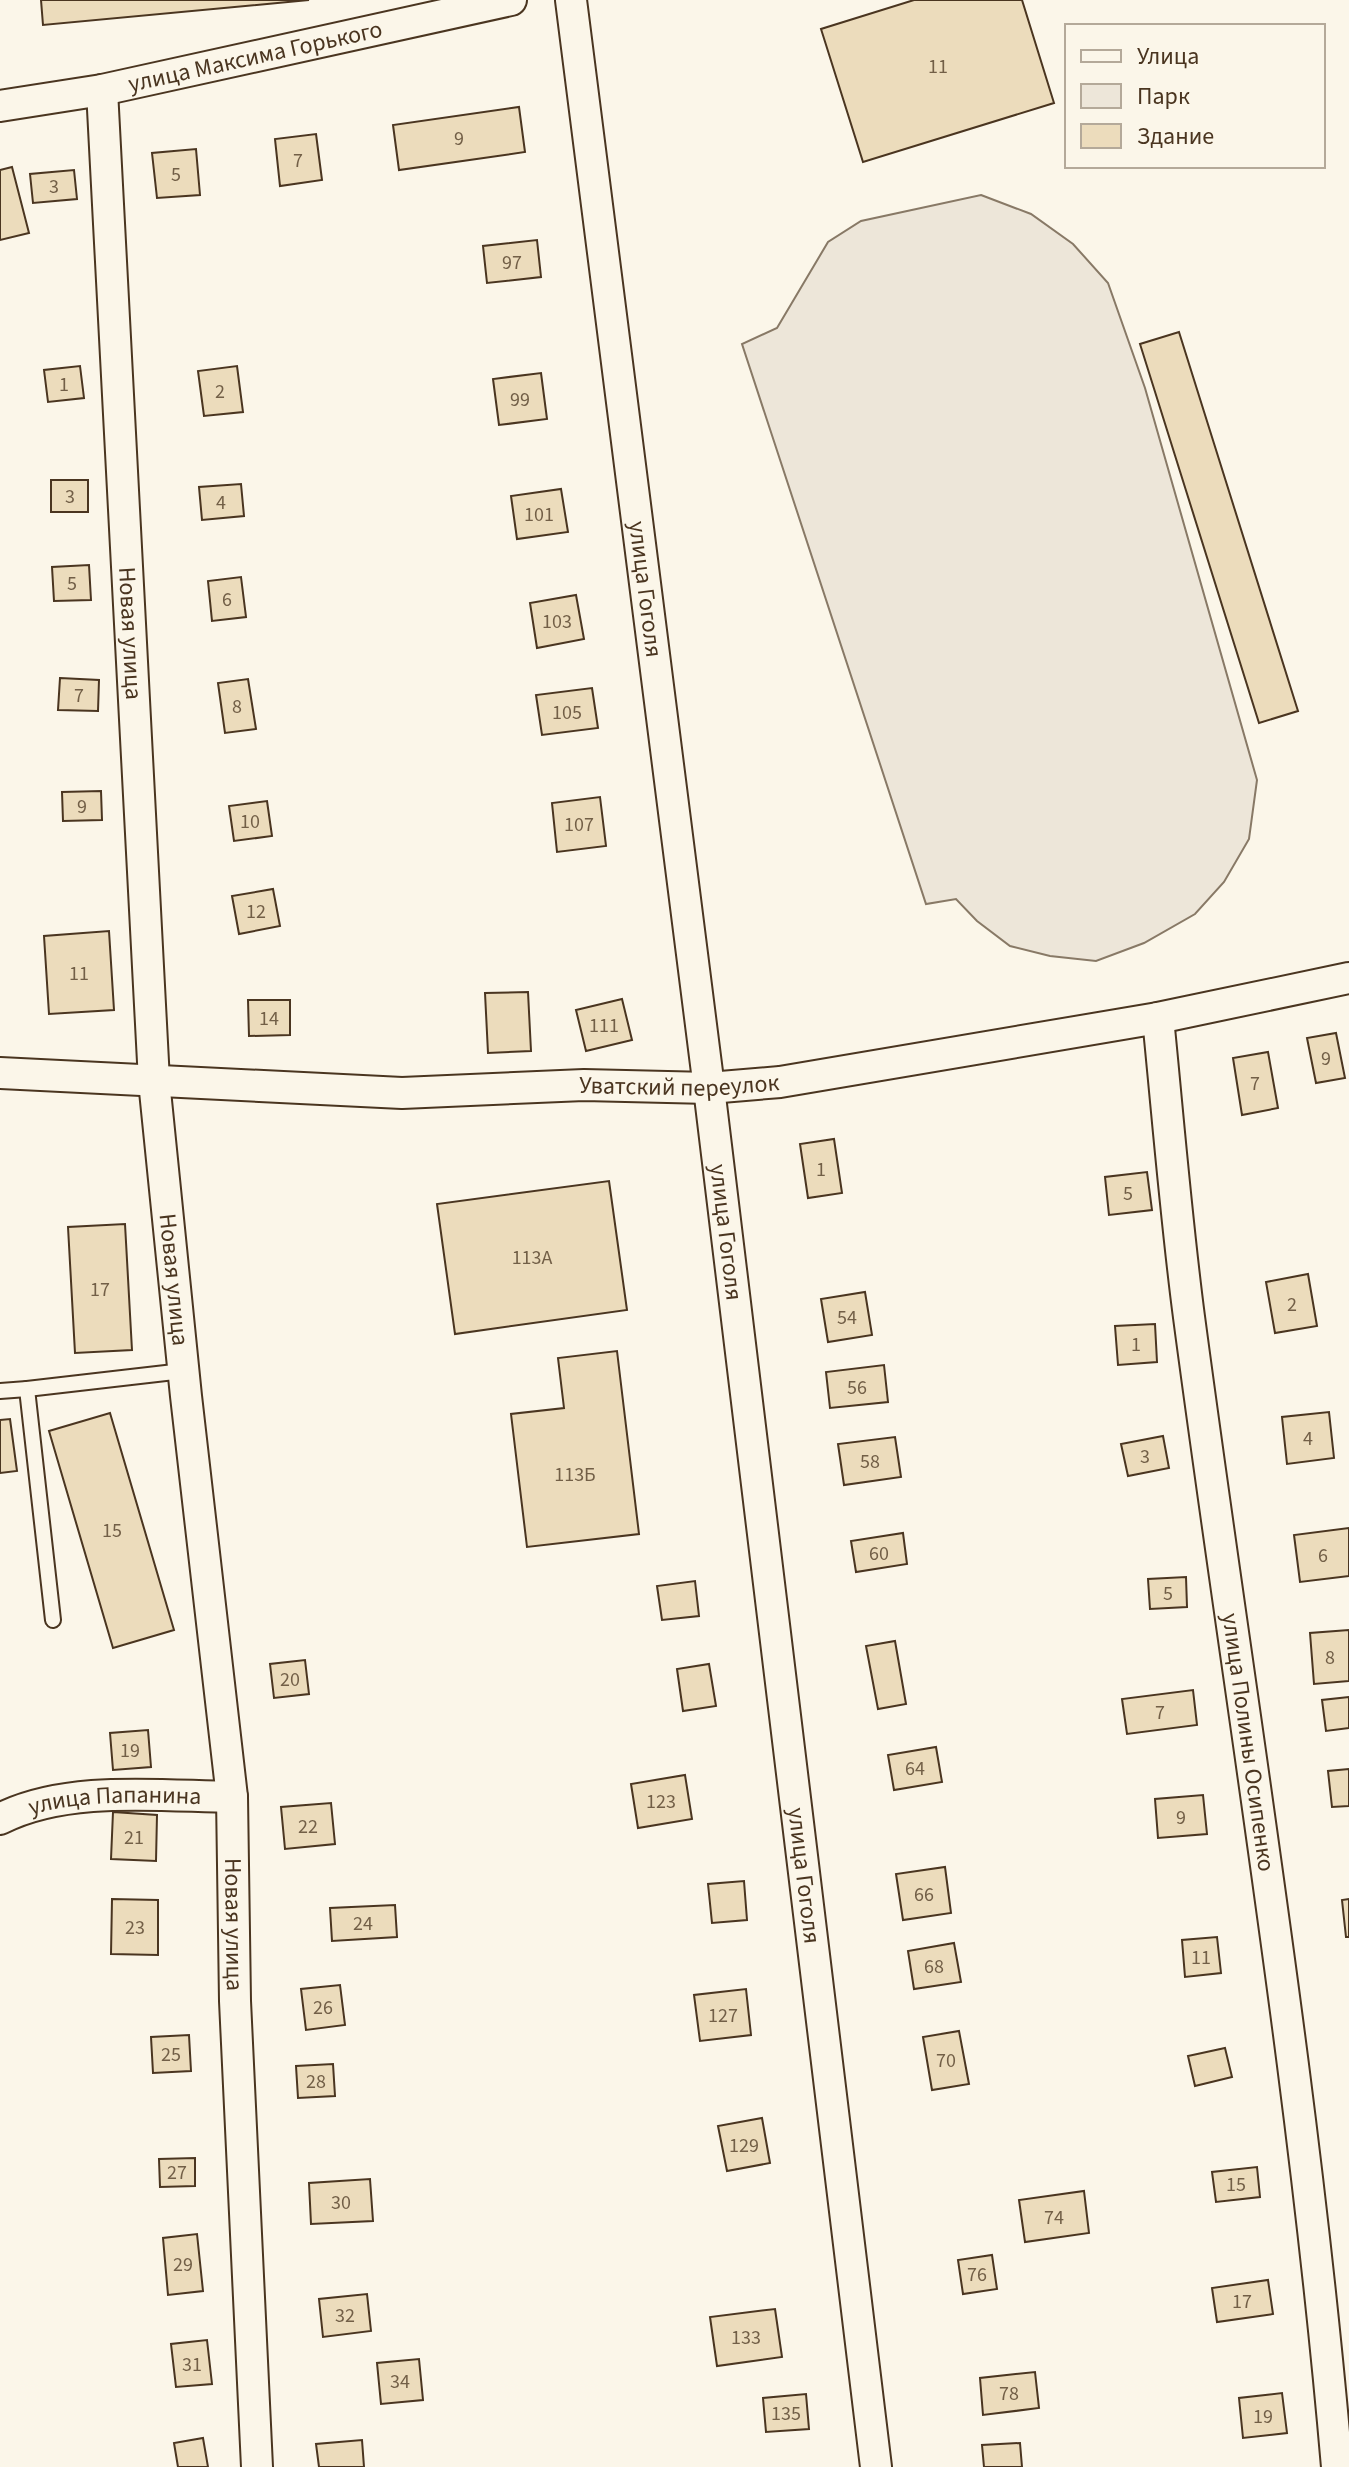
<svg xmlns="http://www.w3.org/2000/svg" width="1349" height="2467" font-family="'Source Sans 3',sans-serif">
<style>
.green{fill:#ede6d9;stroke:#887966;stroke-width:2}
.building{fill:#ecdcbc;stroke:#4a3520;stroke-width:2}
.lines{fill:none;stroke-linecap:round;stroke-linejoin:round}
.service-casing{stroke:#4a3520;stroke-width:18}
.minor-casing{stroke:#4a3520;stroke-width:34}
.service{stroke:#fbf6e9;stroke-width:14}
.minor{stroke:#fbf6e9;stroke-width:30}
.labels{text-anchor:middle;stroke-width:6;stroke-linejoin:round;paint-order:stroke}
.number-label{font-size:20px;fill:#725f47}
.street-label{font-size:24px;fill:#4a3520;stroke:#fbf6e9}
</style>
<rect width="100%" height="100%" fill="#fbf6e9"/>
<path class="green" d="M981 195 1031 214 1073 244 1108 283 1145 388 1257 780 1249 839 1224 882 1195 914 1144 943 1096 961 1050 956 1010 946 977 921 956 899 926 904 742 344 777 328 828 242 861 221Z"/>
<g class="building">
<path d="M41 0H309L43 25Z"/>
<path d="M914 0H1022L1054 103 863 162 821 29Z"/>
<path d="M519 107 525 152 399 170 393 125Z"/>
<path d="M316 134 322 180 280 186 275 139Z"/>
<path d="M196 149 200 195 157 198 152 153Z"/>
<path d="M12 167 29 233 0 240V170Z"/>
<path d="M74 170 77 199 33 203 30 174Z"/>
<path d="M537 240 541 277 487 283 483 246Z"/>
<path d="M1179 332 1298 711 1259 723 1140 344Z"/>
<path d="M80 366 84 398 48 402 44 370Z"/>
<path d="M237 366 243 412 204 416 198 371Z"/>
<path d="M541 373 547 419 499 425 493 379Z"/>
<rect x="51" y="480" width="37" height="32"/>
<path d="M241 484 244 516 202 520 199 487Z"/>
<path d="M561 489 568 532 517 539 511 496Z"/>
<path d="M89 565 91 600 54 601 52 567Z"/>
<path d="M241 577 246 617 212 621 208 581Z"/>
<path d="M576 595 584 639 537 648 530 603Z"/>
<path d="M60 678 99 680 98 711 58 710Z"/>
<path d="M248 679 256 729 225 733 218 683Z"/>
<path d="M592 688 598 728 542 735 536 695Z"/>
<path d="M101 791 102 820 63 821 62 792Z"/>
<path d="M600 797 606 846 557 852 552 803Z"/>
<path d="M267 801 272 836 234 841 229 806Z"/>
<path d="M273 889 280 926 239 934 232 896Z"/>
<path d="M109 931 114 1010 49 1014 44 936Z"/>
<path d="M528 992 531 1051 488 1053 485 993Z"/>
<path d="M622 999 632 1040 586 1051 576 1010Z"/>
<path d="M248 1000H290V1035L249 1036Z"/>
<path d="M1336 1033 1345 1078 1316 1083 1307 1038Z"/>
<path d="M1268 1052 1278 1108 1242 1115 1233 1058Z"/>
<path d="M834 1139 842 1193 808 1198 800 1144Z"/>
<path d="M1147 1172 1152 1210 1109 1215 1105 1177Z"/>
<path d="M609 1181 627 1310 455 1334 437 1204Z"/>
<path d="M125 1224 132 1350 75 1353 68 1227Z"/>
<path d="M1308 1274 1317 1326 1275 1333 1266 1282Z"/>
<path d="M865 1292 872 1335 828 1342 821 1299Z"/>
<path d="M1155 1324 1157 1362 1118 1365 1115 1326Z"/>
<path d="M617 1351 639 1534 527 1547 511 1414 564 1408 558 1358Z"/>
<path d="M884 1365 888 1402 830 1408 826 1372Z"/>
<path d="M1329 1412 1334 1458 1287 1464 1282 1417Z"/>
<path d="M110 1413 174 1630 113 1648 49 1431Z"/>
<path d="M10 1419 17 1471 0 1473V1420Z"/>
<path d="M1163 1436 1169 1468 1128 1476 1121 1444Z"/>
<path d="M895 1437 901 1477 844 1485 838 1444Z"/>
<path d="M1349 1528V1576L1300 1582 1294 1535Z"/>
<path d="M903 1533 907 1564 856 1572 851 1541Z"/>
<path d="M1186 1577 1187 1607 1150 1609 1148 1579Z"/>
<path d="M695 1581 699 1616 662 1620 657 1586Z"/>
<path d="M1349 1630V1681L1314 1684 1310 1633Z"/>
<path d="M895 1641 906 1704 878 1709 866 1646Z"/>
<path d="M305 1660 309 1694 274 1698 270 1664Z"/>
<path d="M709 1664 716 1706 683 1711 677 1669Z"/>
<path d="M1193 1690 1197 1725 1127 1734 1122 1699Z"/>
<path d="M1349 1697V1728L1326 1731 1322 1700Z"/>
<path d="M148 1730 151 1767 113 1770 110 1733Z"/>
<path d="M936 1747 942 1782 894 1790 888 1755Z"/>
<path d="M1349 1769V1806L1332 1807 1328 1771Z"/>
<path d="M685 1775 692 1819 638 1828 631 1784Z"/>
<path d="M1203 1795 1207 1834 1158 1838 1155 1799Z"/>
<path d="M331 1803 335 1844 285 1849 281 1807Z"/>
<path d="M113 1812 157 1815 156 1861 111 1859Z"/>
<path d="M945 1867 951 1913 903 1920 896 1874Z"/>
<path d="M744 1881 747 1920 712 1923 708 1884Z"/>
<path d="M112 1899 158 1900V1955L111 1954Z"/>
<path d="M1349 1899V1937H1346L1342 1900Z"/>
<path d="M395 1905 397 1937 332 1941 330 1908Z"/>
<path d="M1217 1937 1221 1973 1185 1977 1182 1940Z"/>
<path d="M954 1943 961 1982 914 1989 908 1951Z"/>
<path d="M340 1985 345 2025 306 2030 301 1989Z"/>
<path d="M746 1989 751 2035 700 2041 694 1995Z"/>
<path d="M959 2031 969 2084 932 2090 923 2037Z"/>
<path d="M189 2035 191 2071 153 2073 151 2037Z"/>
<path d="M1225 2048 1232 2077 1195 2086 1188 2056Z"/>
<path d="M333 2064 335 2096 298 2098 296 2066Z"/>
<path d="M762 2118 770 2163 727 2171 718 2126Z"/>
<path d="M195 2158V2186L160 2187 159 2159Z"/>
<path d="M1257 2167 1260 2197 1216 2202 1212 2172Z"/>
<path d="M370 2179 373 2221 311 2224 309 2183Z"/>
<path d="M1084 2191 1089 2233 1025 2242 1019 2200Z"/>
<path d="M197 2234 203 2291 168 2295 163 2238Z"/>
<path d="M992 2255 997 2289 963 2294 958 2260Z"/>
<path d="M1268 2280 1273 2314 1217 2322 1212 2288Z"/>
<path d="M367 2294 371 2331 323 2337 319 2299Z"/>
<path d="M775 2309 782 2357 717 2366 710 2317Z"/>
<path d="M207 2340 212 2384 176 2387 171 2344Z"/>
<path d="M419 2359 423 2400 381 2404 377 2363Z"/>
<path d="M1035 2372 1039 2408 983 2415 980 2378Z"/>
<path d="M1282 2393 1287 2433 1243 2438 1239 2398Z"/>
<path d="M806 2394 809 2429 766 2432 763 2398Z"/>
<path d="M203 2438 208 2467H178L174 2443Z"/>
<path d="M362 2440 364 2467H319L316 2444Z"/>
<path d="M1020 2443 1022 2467H984L982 2445Z"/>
</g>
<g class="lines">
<defs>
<g id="service">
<path d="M0 1391 27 1389"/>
<path d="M53 1620 27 1389 183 1371"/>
</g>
<g id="minor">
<path id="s1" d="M571 0 709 1088 876 2467"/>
<path id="s2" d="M102 90 154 1081 186 1396 232 1797 235 2001 257 2467"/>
<path id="s3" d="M0 106 102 90 511 0"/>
<path id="s4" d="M1158 1018C1168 1118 1176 1218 1189 1317 1240 1701 1304 2082 1337 2467"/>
<path id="s5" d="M0 1073 402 1093 584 1085 709 1088 780 1082 1158 1018 1349 978"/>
<path id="s6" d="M0 1819C66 1785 159 1796 232 1797"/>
</g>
</defs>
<use href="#service" class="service-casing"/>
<use href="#minor" class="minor-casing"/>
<use href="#service" class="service"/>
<use href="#minor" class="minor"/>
</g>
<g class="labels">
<g class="number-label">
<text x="938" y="73">11</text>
<text x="459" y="145">9</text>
<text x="298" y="167">7</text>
<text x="176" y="181">5</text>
<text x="54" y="193">3</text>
<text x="512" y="269">97</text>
<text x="64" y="391">1</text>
<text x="220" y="398">2</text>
<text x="520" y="406">99</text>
<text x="70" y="503">3</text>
<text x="221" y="509">4</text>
<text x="539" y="521">101</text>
<text x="72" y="590">5</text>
<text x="227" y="606">6</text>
<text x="557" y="628">103</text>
<text x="79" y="702">7</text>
<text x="237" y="713">8</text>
<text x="567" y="719">105</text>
<text x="82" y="813">9</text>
<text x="250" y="828">10</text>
<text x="579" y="831">107</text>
<text x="256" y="918">12</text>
<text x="79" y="980">11</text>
<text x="269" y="1025">14</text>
<text x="604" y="1032">111</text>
<text x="1326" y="1065">9</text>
<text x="1255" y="1090">7</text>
<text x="821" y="1176">1</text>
<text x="1128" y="1200">5</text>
<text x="532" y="1264">113А</text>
<text x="100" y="1296">17</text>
<text x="1292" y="1311">2</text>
<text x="847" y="1324">54</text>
<text x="1136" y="1351">1</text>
<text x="857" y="1394">56</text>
<text x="1308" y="1445">4</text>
<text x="1145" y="1463">3</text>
<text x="870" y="1468">58</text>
<text x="575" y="1481">113Б</text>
<text x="112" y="1537">15</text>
<text x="879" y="1560">60</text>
<text x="1323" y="1562">6</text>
<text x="1168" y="1600">5</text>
<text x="1330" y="1664">8</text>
<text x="290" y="1686">20</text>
<text x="1160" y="1719">7</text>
<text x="130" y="1757">19</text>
<text x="915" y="1775">64</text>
<text x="661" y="1808">123</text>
<text x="1181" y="1824">9</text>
<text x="308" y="1833">22</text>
<text x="134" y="1844">21</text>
<text x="924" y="1901">66</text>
<text x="363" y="1930">24</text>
<text x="135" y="1934">23</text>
<text x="1201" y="1964">11</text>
<text x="934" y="1973">68</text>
<text x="323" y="2014">26</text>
<text x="723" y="2022">127</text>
<text x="171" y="2061">25</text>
<text x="946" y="2067">70</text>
<text x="316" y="2088">28</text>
<text x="744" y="2152">129</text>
<text x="177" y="2179">27</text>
<text x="1236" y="2191">15</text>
<text x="341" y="2209">30</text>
<text x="1054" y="2224">74</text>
<text x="183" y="2271">29</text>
<text x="977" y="2281">76</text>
<text x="1242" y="2308">17</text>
<text x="345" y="2322">32</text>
<text x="746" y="2344">133</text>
<text x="192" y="2371">31</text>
<text x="400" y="2388">34</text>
<text x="1009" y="2400">78</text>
<text x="786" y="2420">135</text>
<text x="1263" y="2423">19</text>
</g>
<g class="street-label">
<text dy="8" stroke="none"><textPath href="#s3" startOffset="260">улица Максима Горького</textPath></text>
<text dy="8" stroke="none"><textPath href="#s1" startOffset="594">улица Гоголя</textPath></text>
<text dy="8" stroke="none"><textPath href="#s2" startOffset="544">Новая улица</textPath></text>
<text dy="8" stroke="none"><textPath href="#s5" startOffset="680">Уватский переулок</textPath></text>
<text dy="8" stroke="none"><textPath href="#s1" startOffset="1242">улица Гоголя</textPath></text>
<text dy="8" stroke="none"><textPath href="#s2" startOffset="1192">Новая улица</textPath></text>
<text dy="8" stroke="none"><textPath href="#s4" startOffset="730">улица Полины Осипенко</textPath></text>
<text dy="8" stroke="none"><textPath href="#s6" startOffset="118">улица Папанина</textPath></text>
<text dy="8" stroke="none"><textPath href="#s1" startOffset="1890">улица Гоголя</textPath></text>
<text dy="8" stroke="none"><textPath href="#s2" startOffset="1840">Новая улица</textPath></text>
</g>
</g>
<rect x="1065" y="24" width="260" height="144" fill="#fbf6e9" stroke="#b4a999" stroke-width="2"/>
<rect x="1081" y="50" width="40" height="12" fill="#fbf6e9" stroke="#b4a999" stroke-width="2"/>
<text x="1137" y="64" font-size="24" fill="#4a3520">Улица</text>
<rect x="1081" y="84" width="40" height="24" fill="#ede6d9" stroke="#b4a999" stroke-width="2"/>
<text x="1137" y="104" font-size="24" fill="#4a3520">Парк</text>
<rect x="1081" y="124" width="40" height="24" fill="#ecdcbc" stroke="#b4a999" stroke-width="2"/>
<text x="1137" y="144" font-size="24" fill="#4a3520">Здание</text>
</svg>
